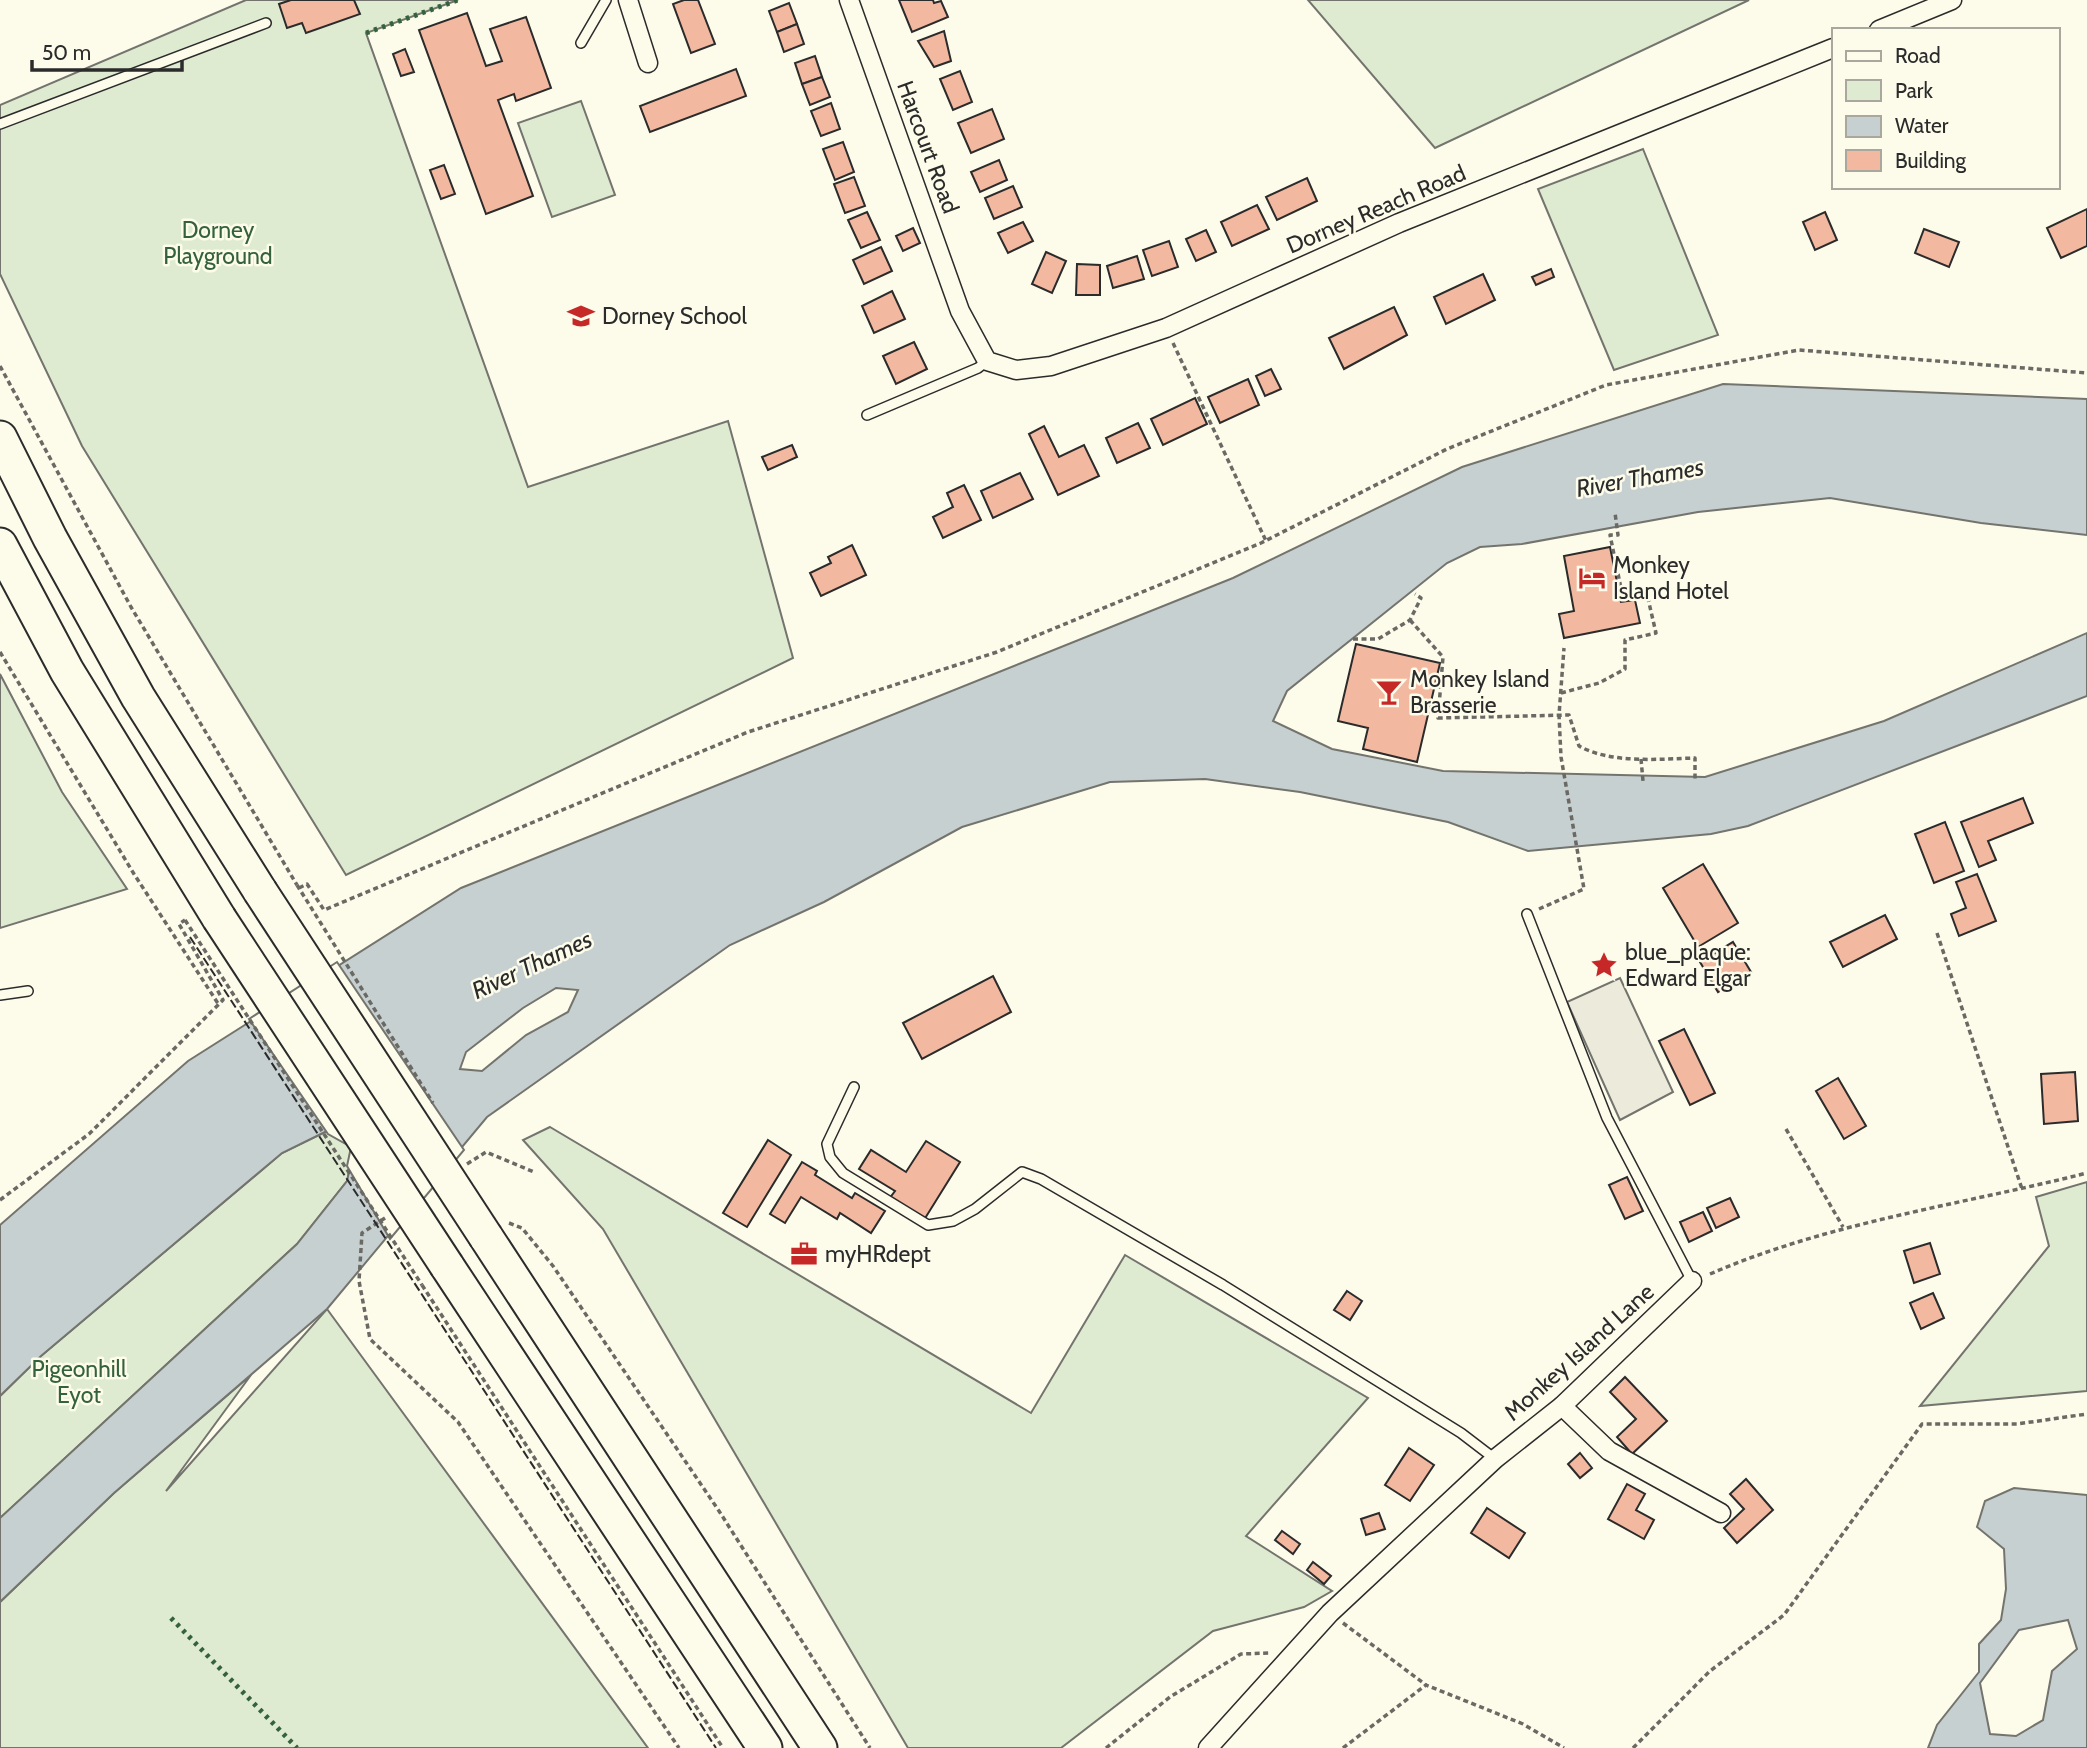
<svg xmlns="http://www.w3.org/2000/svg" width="2087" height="1748" font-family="Cabin,sans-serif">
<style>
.green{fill:#deebd1;stroke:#74746e;stroke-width:2}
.parking{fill:#eceadb;stroke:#74746e;stroke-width:2}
.water{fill:#c7d0d0;stroke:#74746e;stroke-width:2;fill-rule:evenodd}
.pier{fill:#fdfbea;stroke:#74746e;stroke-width:2}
.building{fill:#f2b8a0;stroke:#2b2b2b;stroke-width:2}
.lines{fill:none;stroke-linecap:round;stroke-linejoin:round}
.service-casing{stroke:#2b2b2b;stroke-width:12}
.minor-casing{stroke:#2b2b2b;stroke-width:21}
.motorway-casing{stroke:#2b2b2b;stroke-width:37}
.path{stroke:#6a6964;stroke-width:3.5;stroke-dasharray:5 3.5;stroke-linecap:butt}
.service{stroke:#fdfbea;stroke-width:9}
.minor{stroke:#fdfbea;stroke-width:18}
.motorway{stroke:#fdfbea;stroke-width:33}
.motorway-bridge-casing{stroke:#2b2b2b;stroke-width:37;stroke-linecap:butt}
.path-bridge{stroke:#6a6964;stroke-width:3.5;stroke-dasharray:5 3.5;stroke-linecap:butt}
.motorway-bridge{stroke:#fdfbea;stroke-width:33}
.hedge{stroke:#34623c;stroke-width:5;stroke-dasharray:3.5 5;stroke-linecap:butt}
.fence{stroke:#2b2b2b;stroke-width:2;stroke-dasharray:9 3.5;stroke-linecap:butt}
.labels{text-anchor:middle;stroke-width:5;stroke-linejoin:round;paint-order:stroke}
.street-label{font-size:23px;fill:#2b2b2b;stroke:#fdfbea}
.park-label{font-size:23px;fill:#34623c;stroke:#fdfbea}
.poi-label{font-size:23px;fill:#2b2b2b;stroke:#fdfbea;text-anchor:start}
.water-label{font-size:24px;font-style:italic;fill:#2b2b2b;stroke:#fdfbea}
</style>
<rect width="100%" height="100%" fill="#fdfbea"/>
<g class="green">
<path d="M246 0H458L366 33 528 487 728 421 793 658 346 875 82 446 0 274V105Z"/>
<path d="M1308 0H1749L1435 148Z"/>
<path d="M581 101 615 195 552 217 518 123Z"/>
<path d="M1643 149 1718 335 1614 370 1538 189Z"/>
<path d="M0 674 62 792 127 889 0 928Z"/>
<path d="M550 1127 1031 1413 1125 1255 1368 1398 1246 1536 1332 1591 1304 1607 1213 1631 1061 1748H908L603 1229 523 1140Z"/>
<path d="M329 1130 355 1146 347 1181 297 1244 0 1518V1396L41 1356 282 1153Z"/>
<path d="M2087 1182V1391L1920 1406 2049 1246 2036 1197Z"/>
<path d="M327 1309 648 1748H0V1602L114 1493 251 1375 166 1491Z"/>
</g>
<path class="parking" d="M1620 978 1673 1092 1620 1120 1567 1002Z"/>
<g class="water">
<path d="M1723 384 2087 399V535L1981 523 1830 498 1698 512 1522 544 1480 547 1447 563 1287 691 1273 721 1332 749 1443 771 1705 777 1884 721 2087 633V696L1748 826 1711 834 1528 851 1448 822 1300 792 1205 779 1110 782 962 827 824 902 730 945 487 1117 327 1309 114 1493 0 1602V1518L297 1244 347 1181 355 1146 329 1130 282 1153 41 1356 0 1396V1225L188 1061 461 888 1233 578 1462 467ZM556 988 578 990 568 1012 526 1035 482 1071 460 1069 466 1052 523 1008Z"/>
<path d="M2014 1488 2087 1495V1748H1928L1937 1725 1979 1672V1644L2001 1620 2006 1589 2004 1549 1977 1527 1985 1501ZM2068 1620 2077 1649 2052 1671 2043 1720 2016 1736 1990 1734 1980 1683 2019 1630Z"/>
</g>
<path class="pier" d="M337 962 464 1150 390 1239 347 1166 351 1147 328 1134 249 1019Z"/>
<g class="building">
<path d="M291 0H354L360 14 306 33 302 23 287 28 279 4Z"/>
<path d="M684 0H698L715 44 691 53 673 4Z"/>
<path d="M899 0H933L934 3 941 1 948 17 912 32Z"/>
<path d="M789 3 797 24 777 32 769 11Z"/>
<path d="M467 13 486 66 502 61 490 29 526 17 551 88 516 101 514 94 498 100 533 196 486 214 419 30Z"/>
<path d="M797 24 804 44 784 52 777 32Z"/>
<path d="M944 31 951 61 934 67 918 41Z"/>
<path d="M405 49 414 72 401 76 393 54Z"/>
<path d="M815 56 822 77 802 84 795 63Z"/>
<path d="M736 69 746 96 650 132 640 106Z"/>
<path d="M960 71 972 102 953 110 940 79Z"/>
<path d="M822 77 830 97 810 105 802 84Z"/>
<path d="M831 103 840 129 821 136 811 111Z"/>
<path d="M992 109 1004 139 971 153 958 123Z"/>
<path d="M843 142 854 172 835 180 823 149Z"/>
<path d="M999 160 1007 180 980 192 971 172Z"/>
<path d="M444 165 455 194 441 199 430 170Z"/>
<path d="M854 177 865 206 845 213 834 184Z"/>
<path d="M1307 178 1317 201 1277 220 1266 197Z"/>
<path d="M1013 186 1022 207 994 219 985 198Z"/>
<path d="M1257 205 1269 229 1232 246 1221 222Z"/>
<path d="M2087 209V246L2061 258 2047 228Z"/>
<path d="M867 212 880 240 861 248 848 220Z"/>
<path d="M1825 212 1837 240 1815 250 1803 222Z"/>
<path d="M1023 222 1033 241 1008 253 998 233Z"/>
<path d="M913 228 920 243 903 251 896 236Z"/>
<path d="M1924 229 1959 242 1949 267 1915 253Z"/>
<path d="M1206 230 1216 252 1196 261 1186 239Z"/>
<path d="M1169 241 1178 267 1152 276 1143 250Z"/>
<path d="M881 247 892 271 864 284 853 260Z"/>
<path d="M1046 252 1066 261 1052 293 1032 284Z"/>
<path d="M1137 256 1144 279 1113 288 1107 266Z"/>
<path d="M1077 264 1100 265V295H1076Z"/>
<path d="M1551 269 1554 277 1536 285 1532 277Z"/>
<path d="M1483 274 1495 300 1446 324 1434 297Z"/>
<path d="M892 291 905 319 874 333 862 306Z"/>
<path d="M1394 307 1407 335 1344 369 1329 338Z"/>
<path d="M914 342 927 369 896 384 883 356Z"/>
<path d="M1271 369 1281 389 1265 396 1256 376Z"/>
<path d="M1248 379 1259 405 1220 423 1208 397Z"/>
<path d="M1195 398 1207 424 1163 445 1151 419Z"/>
<path d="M1138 423 1150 448 1117 463 1106 438Z"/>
<path d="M1044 426 1059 457 1084 445 1099 476 1058 495 1029 434Z"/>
<path d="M792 445 797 457 768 470 762 457Z"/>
<path d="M1020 473 1033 499 993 518 981 491Z"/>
<path d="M964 485 981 520 943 538 933 517 953 507 947 493Z"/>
<path d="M852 545 866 575 821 596 810 573 831 563 828 557Z"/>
<path d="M1610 547 1621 602 1635 600 1640 623 1564 638 1559 614 1574 611 1564 556Z"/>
<path d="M1356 644 1440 663 1417 762 1363 749 1368 728 1338 721Z"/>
<path d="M2023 798 2033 823 1988 841 1996 860 1979 867 1961 822Z"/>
<path d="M1945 822 1964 871 1934 883 1915 834Z"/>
<path d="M1703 864 1738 923 1698 947 1663 888Z"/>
<path d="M1977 874 1996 921 1959 936 1951 914 1966 908 1956 882Z"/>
<path d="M1885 915 1897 939 1843 967 1830 942Z"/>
<path d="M1733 942 1751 972 1718 992 1700 962Z"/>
<path d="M993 976 1011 1012 922 1059 903 1023Z"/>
<path d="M1684 1029 1715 1093 1690 1105 1659 1041Z"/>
<path d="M2075 1072 2078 1121 2044 1124 2041 1074Z"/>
<path d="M1838 1078 1866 1126 1844 1139 1816 1091Z"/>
<path d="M768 1140 791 1155 747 1227 723 1213Z"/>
<path d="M926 1141 960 1162 924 1220 889 1199 895 1191 859 1169 871 1150 906 1172Z"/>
<path d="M802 1162 817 1171 815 1175 852 1198 855 1193 885 1211 871 1233 840 1213 837 1219 801 1197 785 1223 770 1214Z"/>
<path d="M1627 1177 1643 1211 1625 1219 1609 1185Z"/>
<path d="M1730 1198 1739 1217 1716 1228 1707 1208Z"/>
<path d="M1703 1212 1712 1231 1689 1242 1680 1222Z"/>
<path d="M1930 1243 1940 1274 1914 1283 1904 1251Z"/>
<path d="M1347 1291 1362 1301 1350 1320 1334 1310Z"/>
<path d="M1933 1293 1944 1318 1921 1329 1910 1303Z"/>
<path d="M1625 1377 1667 1421 1632 1454 1617 1437 1636 1419 1610 1392Z"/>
<path d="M1409 1448 1434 1465 1410 1501 1385 1485Z"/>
<path d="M1580 1453 1592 1468 1580 1478 1568 1464Z"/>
<path d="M1746 1479 1773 1510 1737 1543 1724 1528 1744 1509 1730 1494Z"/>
<path d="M1627 1484 1645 1494 1636 1510 1654 1520 1644 1539 1608 1519Z"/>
<path d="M1487 1508 1525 1533 1509 1558 1471 1533Z"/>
<path d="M1379 1513 1385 1529 1366 1535 1361 1519Z"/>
<path d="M1282 1531 1300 1544 1293 1554 1275 1540Z"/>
<path d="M1313 1562 1331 1576 1324 1584 1307 1570Z"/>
</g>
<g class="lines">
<defs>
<g id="service">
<path d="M581 43 606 0"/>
<path d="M0 124 266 23"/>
<path d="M867 415 978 368 987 361"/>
<path d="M1527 914 1607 1118 1692 1281"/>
<path d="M0 995 28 991"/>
<path d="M854 1087 827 1144 830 1157 843 1173 928 1225 953 1221 975 1209 1022 1172 1041 1179 1223 1285 1461 1433 1495 1459"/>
</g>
<g id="minor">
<path d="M628 0 648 63"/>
<path d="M849 0 960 311 987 361 1016 370 1051 366 1166 328 1399 223 1833 48"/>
<path d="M1879 30 1952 0"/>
<path d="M1562 1406 1609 1451 1721 1513"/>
<path d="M1208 1748 1330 1613 1495 1459 1562 1406 1692 1281"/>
</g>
<g id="motorway">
<path d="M0 438 50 538 138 697 260 891"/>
<path d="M0 545 67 671 219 918"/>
<path d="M486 1237 820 1748"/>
<path d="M447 1266 765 1748"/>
</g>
</defs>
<use href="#service" class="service-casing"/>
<use href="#minor" class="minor-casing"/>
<use href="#motorway" class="motorway-casing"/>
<g class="path">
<path d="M1173 343 1266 541"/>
<path d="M0 366 131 607 297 885"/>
<path d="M1410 620 1443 657 1438 718 1569 715 1579 746C1611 764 1659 759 1695 758V781"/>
<path d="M1353 639H1378L1410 620 1421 598 1415 594"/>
<path d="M0 652 134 874 219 1005"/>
<path d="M1561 693 1599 683 1625 669V640L1656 633 1646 590 1622 593 1610 535H1618L1615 513"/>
<path d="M1641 759 1643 781"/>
<path d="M299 888 307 884 324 910 748 732 997 652 1261 543 1447 449 1606 385 1799 350 2087 373"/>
<path d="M1539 909 1584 889 1561 757 1559 715 1564 648"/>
<path d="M1937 933 2022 1189"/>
<path d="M1786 1129 1843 1227"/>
<path d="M467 1164 486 1152 534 1172"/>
<path d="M0 1200 89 1134 223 1000 179 924 185 920"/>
<path d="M385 1218 362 1233 359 1281 370 1339 458 1422 679 1748"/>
<path d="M509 1223 522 1228 553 1266 719 1511 870 1748"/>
<path d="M1710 1274C1830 1222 1960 1205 2087 1173"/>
<path d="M422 1285 723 1748"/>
<path d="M1343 1623 1426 1685"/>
<path d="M1106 1748 1170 1697 1241 1654 1270 1653"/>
<path d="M1343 1748 1426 1685 1523 1724 1564 1748"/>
<path d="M1633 1748 1710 1671 1784 1615 1922 1424H2017L2087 1414"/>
</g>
<use href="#service" class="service"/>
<use href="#minor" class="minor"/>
<use href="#motorway" class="motorway"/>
<defs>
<g id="motorway-bridge">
<path d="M260 891 486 1237"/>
<path d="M219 918 447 1266"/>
</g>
</defs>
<use href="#motorway-bridge" class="motorway-bridge-casing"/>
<g class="path-bridge">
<path d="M297 885 433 1103"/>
<path d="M185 920 422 1285"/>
</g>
<use href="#motorway-bridge" class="motorway-bridge"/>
<g class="hedge">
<path d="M366 33 458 0"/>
<path d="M171 1618 297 1748"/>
</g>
<path class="fence" d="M190 937 716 1748"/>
</g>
<defs>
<symbol id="school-bare" viewBox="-9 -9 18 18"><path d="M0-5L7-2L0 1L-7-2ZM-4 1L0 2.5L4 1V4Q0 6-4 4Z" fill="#c62828" stroke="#fdfbea" stroke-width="2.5" paint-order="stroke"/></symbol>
<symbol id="hotel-bare" viewBox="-9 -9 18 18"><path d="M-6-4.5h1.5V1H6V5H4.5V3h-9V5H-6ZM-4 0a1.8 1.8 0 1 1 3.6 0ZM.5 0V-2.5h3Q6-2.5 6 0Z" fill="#c62828" stroke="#fdfbea" stroke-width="2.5" paint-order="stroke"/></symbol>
<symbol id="bar-bare" viewBox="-9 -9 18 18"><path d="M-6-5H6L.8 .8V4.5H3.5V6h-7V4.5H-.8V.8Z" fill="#c62828" stroke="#fdfbea" stroke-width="2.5" paint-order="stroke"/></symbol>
<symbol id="sight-bare" viewBox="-9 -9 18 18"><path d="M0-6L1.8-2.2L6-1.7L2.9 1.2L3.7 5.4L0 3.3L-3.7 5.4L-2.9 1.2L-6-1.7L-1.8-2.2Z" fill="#c62828" stroke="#fdfbea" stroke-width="2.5" paint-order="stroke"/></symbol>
<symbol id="office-bare" viewBox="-9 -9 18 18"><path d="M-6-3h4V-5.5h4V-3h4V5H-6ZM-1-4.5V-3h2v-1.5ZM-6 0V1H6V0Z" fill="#c62828" stroke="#fdfbea" stroke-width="2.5" paint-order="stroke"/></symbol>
</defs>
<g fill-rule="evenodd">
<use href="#school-bare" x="562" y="297" width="38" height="38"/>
<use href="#hotel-bare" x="1573" y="559" width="38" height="38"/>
<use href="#bar-bare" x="1370" y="673" width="38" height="38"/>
<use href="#sight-bare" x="1585" y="946" width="38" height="38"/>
<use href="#office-bare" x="785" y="1235" width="38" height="38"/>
</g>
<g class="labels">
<g class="street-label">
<text transform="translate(928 147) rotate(70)" y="8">Harcourt Road</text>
<text transform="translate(1376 209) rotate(-23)" y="8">Dorney Reach Road</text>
<text transform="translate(1579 1352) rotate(-42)" y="8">Monkey Island Lane</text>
</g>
<g class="park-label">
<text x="218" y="238">Dorney<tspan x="218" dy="26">Playground</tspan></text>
<text x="79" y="1377">Pigeonhill<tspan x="79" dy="26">Eyot</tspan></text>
</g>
<g class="poi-label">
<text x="602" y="324">Dorney School</text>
<text x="1613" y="573">Monkey<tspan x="1613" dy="26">Island Hotel</tspan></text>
<text x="1410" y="687">Monkey Island<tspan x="1410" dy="26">Brasserie</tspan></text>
<text x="1625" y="960">blue_plaque:<tspan x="1625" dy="26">Edward Elgar</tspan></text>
<text x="825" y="1262">myHRdept</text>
</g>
<g class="water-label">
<text transform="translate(1640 478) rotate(-10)" y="8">River Thames</text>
<text transform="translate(532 965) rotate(-25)" y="8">River Thames</text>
</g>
</g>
<rect x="1832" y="28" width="228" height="161" fill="#fdfbea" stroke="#a9a89e" stroke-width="2"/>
<rect x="1846" y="51" width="35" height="10" fill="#fdfbea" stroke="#a9a89e" stroke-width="2"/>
<text x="1895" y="63" font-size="21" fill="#2b2b2b">Road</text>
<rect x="1846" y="80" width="35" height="21" fill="#deebd1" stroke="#a9a89e" stroke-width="2"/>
<text x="1895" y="98" font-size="21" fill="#2b2b2b">Park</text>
<rect x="1846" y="116" width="35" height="21" fill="#c7d0d0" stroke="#a9a89e" stroke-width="2"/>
<text x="1895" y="133" font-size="21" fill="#2b2b2b">Water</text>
<rect x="1846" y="150" width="35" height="21" fill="#f2b8a0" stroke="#a9a89e" stroke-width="2"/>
<text x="1895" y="168" font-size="21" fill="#2b2b2b">Building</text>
<path d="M32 60v10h150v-10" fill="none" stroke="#2b2b2b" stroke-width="3.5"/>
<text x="42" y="60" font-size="21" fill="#2b2b2b" stroke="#fdfbea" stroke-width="5" paint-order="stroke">50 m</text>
</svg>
